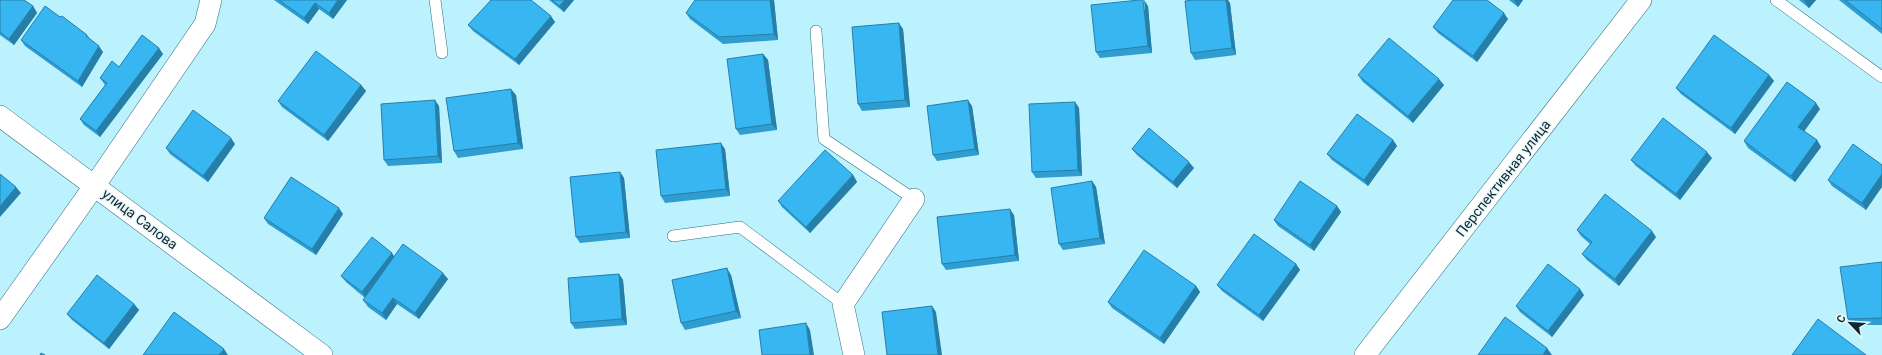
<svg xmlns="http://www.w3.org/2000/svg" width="1882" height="355" font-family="Roboto,sans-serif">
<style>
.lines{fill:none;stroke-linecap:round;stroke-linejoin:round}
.lane-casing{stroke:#2c6f7e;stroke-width:12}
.street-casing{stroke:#2c6f7e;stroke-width:22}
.lane{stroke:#fff;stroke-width:11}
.street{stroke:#fff;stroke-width:21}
.wall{fill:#2f9dd0}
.shaded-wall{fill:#267fa9}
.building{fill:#37b6f2;stroke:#267fa9}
.labels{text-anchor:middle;stroke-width:3;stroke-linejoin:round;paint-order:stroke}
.street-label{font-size:14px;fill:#0e2a30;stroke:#eaf7fa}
</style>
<rect width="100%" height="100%" fill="#bcf1fe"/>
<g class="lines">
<defs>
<g id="lane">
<path d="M435 0 442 53"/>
<path d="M1776 0 1882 77"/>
<path d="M816 31 824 139 914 199"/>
<path d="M673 236 740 227 843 304"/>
</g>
<g id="street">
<path d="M0 116 322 355"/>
<path d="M0 319 95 185 205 24 211 0"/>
<path d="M854 355 843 304 914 199"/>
<path d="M1365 355 1641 0"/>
</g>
</defs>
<use href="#lane" class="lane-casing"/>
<use href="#street" class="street-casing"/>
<use href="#lane" class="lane"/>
<use href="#street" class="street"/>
</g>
<g class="wall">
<path d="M0 0 33 6 37 13 14 45 0 35Z"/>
<path d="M274 0H347L333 19 319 9 308 24Z"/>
<path d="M549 0H574L564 12Z"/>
<path d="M695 0H774L778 40 723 44 690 19 686 13Z"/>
<path d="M1509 0H1523L1518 7Z"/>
<path d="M1799 0H1816L1809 8Z"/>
<path d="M1839 0H1882V34Z"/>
<path d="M1230 3 1236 55 1195 60 1191 53Z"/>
<path d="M1148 6 1152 53 1100 58 1096 52Z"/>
<path d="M60 17 87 35 91 40 103 52 82 87 25 46 21 40Z"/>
<path d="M1508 19 1477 62 1438 33 1433 27Z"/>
<path d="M555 22 519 65 473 31 468 25Z"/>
<path d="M903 29 910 107 862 111 858 104Z"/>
<path d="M163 54 100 137 84 125 80 119 105 85 100 78Z"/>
<path d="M763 54 768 60 777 130 740 135 736 129Z"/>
<path d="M1358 75 1444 85 1413 123 1363 82Z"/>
<path d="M1769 75 1774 81 1735 134 1681 94 1676 88Z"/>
<path d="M361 85 366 91 328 141 282 107 278 101Z"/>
<path d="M516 95 523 149 458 158 454 151Z"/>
<path d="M1075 102 1079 108 1082 176 1036 178 1032 172Z"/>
<path d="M439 106 442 163 388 166 384 160Z"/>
<path d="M972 106 979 155 937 161 933 155Z"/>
<path d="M1820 109 1804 131 1817 140 1821 147 1795 182 1748 148 1744 141Z"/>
<path d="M1393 140 1397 146 1368 186 1332 160 1327 154Z"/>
<path d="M235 144 208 182 170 154 166 148Z"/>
<path d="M725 149 730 196 665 203 661 196Z"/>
<path d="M1132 149 1194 168 1177 188 1137 155Z"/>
<path d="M1712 158 1680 200 1636 166 1631 160Z"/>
<path d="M1882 165 1866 210 1832 186 1828 180Z"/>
<path d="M620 172 624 178 630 238 580 243 576 237Z"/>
<path d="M853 175 857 182 810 233 782 207 778 201Z"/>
<path d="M1092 181 1096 187 1105 244 1063 250 1059 244Z"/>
<path d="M1337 206 1341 212 1314 251 1278 226 1274 220Z"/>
<path d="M343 214 316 255 268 224 264 218Z"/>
<path d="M1014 215 1019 261 946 270 942 264Z"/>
<path d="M1577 230 1656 237 1619 286 1587 260 1582 254 1590 244 1581 236Z"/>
<path d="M394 256 448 279 419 319 397 304 386 320 368 307 363 300 365 298 346 282 341 276Z"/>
<path d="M1882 262V325H1852L1848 319Z"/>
<path d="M1296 264 1300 270 1263 321 1222 291 1217 285Z"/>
<path d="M619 274 623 280 627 325 575 329 571 323Z"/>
<path d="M731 275 741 318 685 330 681 323Z"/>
<path d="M1196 286 1200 292 1164 344 1112 308 1108 302Z"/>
<path d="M1584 295 1552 337 1520 312 1516 306Z"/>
<path d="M134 304 139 310 109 349 72 320 67 314Z"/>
</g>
<g class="shaded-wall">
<path d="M338 0H347L333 19 329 13Z"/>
<path d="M565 0H574L564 12 559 6Z"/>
<path d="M770 0H774L778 40 774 34Z"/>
<path d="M1144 0 1148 6 1152 53 1148 46Z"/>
<path d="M1226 0H1228L1230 3 1236 55 1232 48Z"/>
<path d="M1514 0H1523L1518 7Z"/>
<path d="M1804 0H1816L1809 8Z"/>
<path d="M315 3 319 9 308 24 304 18Z"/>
<path d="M33 6 37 13 14 45 9 39Z"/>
<path d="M1504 13 1508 19 1477 62 1473 56Z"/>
<path d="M551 16 555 22 519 65 515 59Z"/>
<path d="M899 23 903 29 910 107 905 100Z"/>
<path d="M99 46 103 52 82 87 78 81Z"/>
<path d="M159 48 163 54 100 137 96 131Z"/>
<path d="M763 54 768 60 777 130 772 124Z"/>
<path d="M1769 75 1774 81 1735 134 1731 128Z"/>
<path d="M1439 79 1444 85 1413 123 1408 116Z"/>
<path d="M361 85 366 91 328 141 324 135Z"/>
<path d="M511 89 516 95 523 149 518 143Z"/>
<path d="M435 100 439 106 442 163 438 156Z"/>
<path d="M968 100 972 106 979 155 975 149Z"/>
<path d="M1075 102 1079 108 1082 176 1078 170Z"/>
<path d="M1816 103 1820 109 1803 133 1798 127Z"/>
<path d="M231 138 235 144 208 182 203 176Z"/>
<path d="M1393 140 1397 146 1368 186 1364 180Z"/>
<path d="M1817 140 1821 147 1795 182 1791 176Z"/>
<path d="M721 143 725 149 730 196 726 189Z"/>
<path d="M1707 152 1712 158 1680 200 1676 194Z"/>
<path d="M1189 162 1194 168 1177 188 1173 182Z"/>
<path d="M620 172 624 178 630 238 626 232Z"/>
<path d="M1882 174V187L1866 210 1862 203Z"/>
<path d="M853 175 857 182 810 233 806 227Z"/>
<path d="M1092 181 1096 187 1105 244 1100 238Z"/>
<path d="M16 187 21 193 0 217V206Z"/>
<path d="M1337 206 1341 212 1314 251 1310 245Z"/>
<path d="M339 208 343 214 316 255 312 249Z"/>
<path d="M1010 209 1014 215 1019 261 1015 255Z"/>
<path d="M1652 231 1656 237 1619 286 1615 279Z"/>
<path d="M392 253 396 259 366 298 362 292Z"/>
<path d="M1296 264 1300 270 1263 321 1259 315Z"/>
<path d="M727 268 731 275 741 318 736 311Z"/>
<path d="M443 273 448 279 419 319 415 313Z"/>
<path d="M619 274 623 280 627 325 622 319Z"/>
<path d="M1196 286 1200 292 1164 344 1160 338Z"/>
<path d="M1580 289 1584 295 1552 337 1548 331Z"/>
<path d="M393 298 397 304 386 320 382 313Z"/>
<path d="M134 304 139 310 109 349 104 343Z"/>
<path d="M932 306 936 312 942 355H938Z"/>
<path d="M806 323 810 330 814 355H810Z"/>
<path d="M1547 348 1552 355H1543Z"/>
<path d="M224 349 228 355H219Z"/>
</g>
<g class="building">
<path d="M0 0H24L33 6 9 39 0 32Z"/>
<path d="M279 0H338L329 13 315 3 304 18Z"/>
<path d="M491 0H531L551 16 515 59 468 25Z"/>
<path d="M552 0H565L559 6Z"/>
<path d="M695 0H770L774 34 719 37 686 13Z"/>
<path d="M1139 0H1143L1148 46 1096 52 1091 5Z"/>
<path d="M1193 0H1226L1232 48 1191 53 1185 1Z"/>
<path d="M1453 0H1487L1504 13 1473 56 1433 27Z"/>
<path d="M1845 0H1882V29Z"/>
<path d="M45 6 60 17 62 16 87 35 86 36 99 46 78 81 21 40Z"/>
<path d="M899 23 905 100 858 104 852 27Z"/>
<path d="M142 35 159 48 96 131 80 119 107 83 100 78 112 61 119 67Z"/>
<path d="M1714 35 1769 75 1731 128 1676 88Z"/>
<path d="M1389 38 1439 79 1408 116 1358 75Z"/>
<path d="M316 51 361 85 324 135 278 101Z"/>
<path d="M763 54 772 124 736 129 727 59Z"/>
<path d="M1787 82 1816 103 1798 127 1817 140 1791 176 1744 141Z"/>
<path d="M511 89 518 143 454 151 446 98Z"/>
<path d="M435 100 438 156 384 160 381 104Z"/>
<path d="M968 100 975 149 933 155 927 106Z"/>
<path d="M1075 102 1078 170 1032 172 1029 104Z"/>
<path d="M193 110 231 138 203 176 166 148Z"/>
<path d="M1357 114 1393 140 1364 180 1327 154Z"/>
<path d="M1663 118 1707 152 1676 194 1631 160Z"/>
<path d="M1149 128 1189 162 1173 182 1132 149Z"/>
<path d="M721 143 726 189 661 196 656 150Z"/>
<path d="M1853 144 1882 165V174L1862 203 1828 180Z"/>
<path d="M825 150 853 175 806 227 778 201Z"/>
<path d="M620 172 626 232 576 237 570 177Z"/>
<path d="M0 174 16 187 0 206Z"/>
<path d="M291 177 339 208 312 249 264 218Z"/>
<path d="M1092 181 1100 238 1059 244 1051 188Z"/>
<path d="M1300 181 1337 206 1310 245 1274 220Z"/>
<path d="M1605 194 1652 231 1615 279 1582 254 1592 242 1577 230Z"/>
<path d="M1010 209 1015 255 942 264 937 217Z"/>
<path d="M1254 234 1296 264 1259 315 1217 285Z"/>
<path d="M372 237 392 253 362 292 341 276Z"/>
<path d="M403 244 443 273 415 313 393 298 382 313 363 300Z"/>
<path d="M1144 250 1196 286 1160 338 1108 302Z"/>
<path d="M1882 262V318L1848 319 1840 267Z"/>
<path d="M1548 264 1580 289 1548 331 1516 306Z"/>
<path d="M727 268 736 311 681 323 672 280Z"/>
<path d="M619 274 622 319 571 323 568 278Z"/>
<path d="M97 275 134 304 104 343 67 314Z"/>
<path d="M932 306 938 355H887L882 312Z"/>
<path d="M174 312 224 349 219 355H143Z"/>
<path d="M1505 317 1547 348 1543 355H1478Z"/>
<path d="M1818 319 1866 355H1792Z"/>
<path d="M806 323 810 355H762L759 330Z"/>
<path d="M41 353 45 355H40Z"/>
</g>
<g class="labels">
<g class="street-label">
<text transform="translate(1503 178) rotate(-52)" y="5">Перспективная улица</text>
<text transform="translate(140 219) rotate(37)" y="5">улица Салова</text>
</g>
</g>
<g transform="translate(1850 323) rotate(295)" stroke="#eaf7fa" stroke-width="3" paint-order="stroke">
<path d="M0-3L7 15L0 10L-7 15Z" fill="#0e2a30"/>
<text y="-6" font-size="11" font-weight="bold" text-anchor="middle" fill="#0e2a30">С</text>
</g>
</svg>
